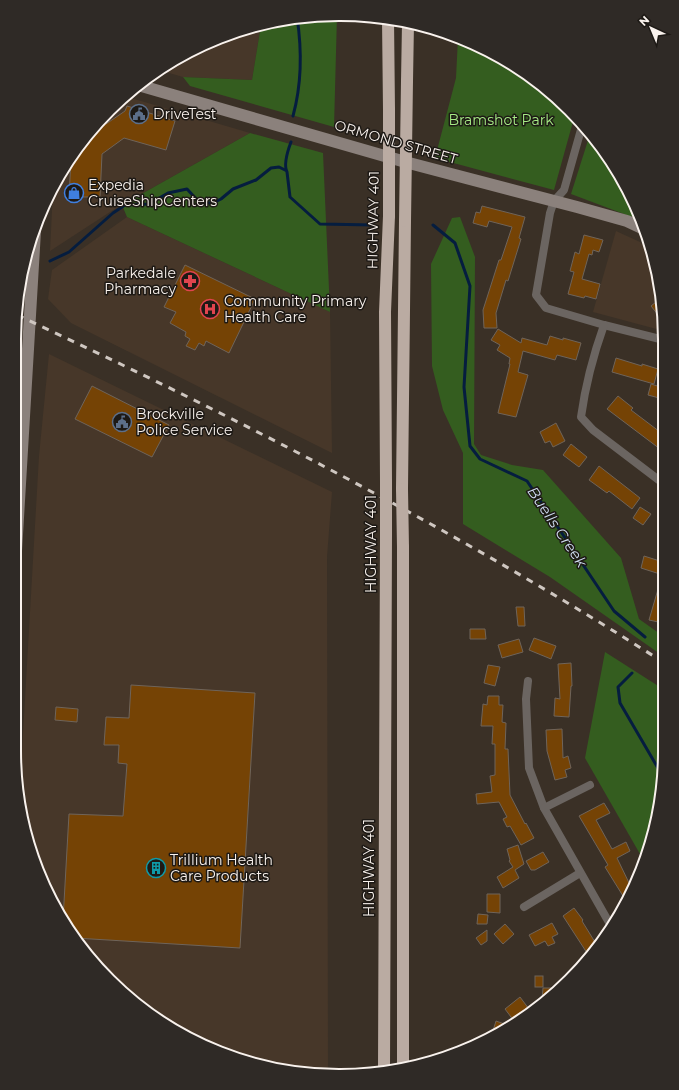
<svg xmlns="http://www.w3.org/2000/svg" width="679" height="1090" font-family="Montserrat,sans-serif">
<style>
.built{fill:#473729}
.green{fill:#345d1f}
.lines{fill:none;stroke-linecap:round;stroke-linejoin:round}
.stream{stroke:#051d3f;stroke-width:3}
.building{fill:#754305;stroke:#6f645a}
.street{stroke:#6b6561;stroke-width:8}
.secondary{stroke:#8b817c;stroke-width:12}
.highway{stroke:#baaba2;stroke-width:12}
.rail{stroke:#cfc7c1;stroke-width:3;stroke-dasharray:7 7;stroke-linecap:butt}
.highway-bridge{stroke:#baaba2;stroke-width:12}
.labels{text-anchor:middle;stroke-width:3;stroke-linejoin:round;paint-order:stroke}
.poi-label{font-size:14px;fill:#f9f2ed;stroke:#1d1915;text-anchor:start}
.park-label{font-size:14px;fill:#a7ec86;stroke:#1d1915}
.street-label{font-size:14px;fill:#f9f2ed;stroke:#1d1915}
.water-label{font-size:15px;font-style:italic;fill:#cedcef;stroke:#1d1915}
.rim{fill:none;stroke:#f9f2ed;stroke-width:2}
</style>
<rect width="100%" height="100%" fill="#3a3026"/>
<g class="built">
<path d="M261 25 252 80 183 77 159 70 177 57 235 31Z"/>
<path d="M124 96 250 133 113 210 50 251 53 190 81 141Z"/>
<path d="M127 217 330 312 332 453 71 323 48 299 52 270Z"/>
<path d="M616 231 640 242 654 258 664 318V331L593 312Z"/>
<path d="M49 354 332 492 327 557 328 1074 318 1075 235 1059 141 1009 69 932 31 855 20 786 39 456Z"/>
</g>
<g class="green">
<path d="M337 15 334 127 190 86 183 77 252 80 261 25 297 17Z"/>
<path d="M458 38 484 48 538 81 574 118 554 190 435 158 456 78Z"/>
<path d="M250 133 323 153 330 312 127 217 122 205Z"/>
<path d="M590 134 598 141 631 195 640 220 571 194Z"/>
<path d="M460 217 475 257 474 444 481 455 512 465 543 470 621 558 639 619 663 636V656L550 577 463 524V453L443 410 432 366 431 264 452 218Z"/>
<path d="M605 652 663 689 662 793 644 861 585 758Z"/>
</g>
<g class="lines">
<g class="stream">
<path d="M293 116C302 83 302 50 297 17"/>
<path d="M291 142C288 150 283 164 287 172L290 197 320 224 373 225"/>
<path d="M433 225 455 243 470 286 464 387 470 446 480 459 527 481 614 611 645 637"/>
<path d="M50 261 69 252 113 213 125 205 149 204 168 193 187 189 200 203H213L221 199 233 189 256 180 271 168 279 167 285 170"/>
<path d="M632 673 618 687 620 703 662 775"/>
</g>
</g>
<g class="building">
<path d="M127 106 175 121 166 150 124 138 102 154 100 197H69L71 159 81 142 96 131 94 128 104 121 106 124 125 111Z"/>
<path d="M482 206 525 217 519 238 521 239 508 281 506 280 496 313 497 328H484L483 310 499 260H501L512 227 489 221 487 227 473 223 476 212 480 213Z"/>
<path d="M584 235 603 240 599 252 593 250 592 255 589 254 582 279 600 284 596 299 585 296 584 298 568 294 574 272 570 271 575 252 579 254Z"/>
<path d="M185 265 255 299 229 353 206 341 204 346 199 343 195 350 186 346 190 339 185 336 186 332 170 323 176 312 164 307Z"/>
<path d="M661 298 663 313 659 316 651 306Z"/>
<path d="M498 329 521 343 522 338 547 345 550 336 563 340V338L581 343 576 360 557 355 555 360 523 351 518 372 528 375 516 417 498 413 510 364H509L510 358 497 350 500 345 491 340Z"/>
<path d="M616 358 642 366V364L658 369 654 384 612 372Z"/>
<path d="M651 384 664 388 663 399 648 395Z"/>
<path d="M92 386 169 425 152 457 75 419Z"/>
<path d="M618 396 633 408 631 410 664 435V452L607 409Z"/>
<path d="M556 423 565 441 553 447 550 441 545 443 540 432Z"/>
<path d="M571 444 587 457 579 467 563 455Z"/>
<path d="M599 466 640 498 632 509 609 491 607 493 589 480Z"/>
<path d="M640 507 651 514 643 525 633 518Z"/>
<path d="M644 556 663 562V575L641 568Z"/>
<path d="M661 579 663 580V623L649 620Z"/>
<path d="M516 607H524L525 626H518Z"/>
<path d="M470 629H485L486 639H470Z"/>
<path d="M534 638 556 646 551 659 529 650Z"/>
<path d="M519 639 523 652 502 658 498 645Z"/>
<path d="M571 663 572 686H571L569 717 554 716 555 698 560 699 558 664Z"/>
<path d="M488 665 500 667 495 686 484 683Z"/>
<path d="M131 685 255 693 240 948 75 938 69 932 63 920 69 814 123 816 127 764 118 763 119 745H104L106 717 129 718Z"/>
<path d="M488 696H499V705H503L502 722 506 723 505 749H508L510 795 525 824 526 823 534 838 521 845 510 826 507 827 503 819 507 817 499 802 477 804 476 794 492 792 490 776 495 775V744H492L493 726H481L483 704 487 705Z"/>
<path d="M56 707 78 709 77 722 55 720Z"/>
<path d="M562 729 563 758 568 756 571 768 565 770 567 777 555 780 547 751 546 730Z"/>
<path d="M604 803 610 813 596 820 612 849 626 842 630 851 617 858 632 889 630 892 623 896 605 867 608 865 579 816Z"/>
<path d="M518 845 524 864 515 870 519 878 503 888 497 877 513 867 509 861 510 860 507 849Z"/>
<path d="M543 852 549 862 535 870H531L526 861Z"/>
<path d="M487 894H500V913L487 912Z"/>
<path d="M574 908 583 920 582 921 598 947 587 953 563 916Z"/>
<path d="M478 914 488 915 487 924H477Z"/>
<path d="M552 923 558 934 552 937 555 943 548 946 545 941 535 946 529 935Z"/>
<path d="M505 924 514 934 503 944 494 934Z"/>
<path d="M487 930V941L481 945 476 938Z"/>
<rect x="535" y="976" width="8" height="11"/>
<path d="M543 988H556L542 1000Z"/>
<path d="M520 997 529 1009 514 1021 505 1009Z"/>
<path d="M496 1021 510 1026 492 1034Z"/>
</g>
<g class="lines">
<g class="street">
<path d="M582 126 564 190 554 201 550 213 536 295 546 308 604 325 664 340"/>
<path d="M604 325C594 353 585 388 581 417L593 430 664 484"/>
<path d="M528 681 526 699 529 768 544 808 611 926"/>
<path d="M544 808 590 785"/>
<path d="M524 907 580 873"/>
</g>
<g class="secondary">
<path d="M138 85 409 163 577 207 627 221 644 229"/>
<path d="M15 568C21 455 29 343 35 231"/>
</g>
<g class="highway">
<path d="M388 19 389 110"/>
<path d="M407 81 408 23"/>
<path d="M386 482 385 312 389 216"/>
<path d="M402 489 405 221"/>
<path d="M403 547V1067"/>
<path d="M384 1069 386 535"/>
</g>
<path class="rail" d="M17 315C238 418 456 530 663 662"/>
<g class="highway-bridge">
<path d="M389 216V110"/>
<path d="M405 221 407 81"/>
<path d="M402 489 403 547"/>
<path d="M386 535V482"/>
</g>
</g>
<defs>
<symbol id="civic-ring" viewBox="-11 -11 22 22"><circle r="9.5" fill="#1d1915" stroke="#5c6f8a" stroke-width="1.5"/><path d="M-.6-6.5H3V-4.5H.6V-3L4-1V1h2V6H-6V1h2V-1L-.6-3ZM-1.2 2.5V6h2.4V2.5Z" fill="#5c6f8a"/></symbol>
<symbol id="shop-ring" viewBox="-11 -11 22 22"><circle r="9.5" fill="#1d1915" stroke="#3f7fe0" stroke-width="1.5"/><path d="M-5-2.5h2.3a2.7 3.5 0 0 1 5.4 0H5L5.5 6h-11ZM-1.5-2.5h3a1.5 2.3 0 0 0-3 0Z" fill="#3f7fe0"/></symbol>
<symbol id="pharmacy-ring" viewBox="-11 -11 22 22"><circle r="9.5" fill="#1d1915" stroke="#e0444e" stroke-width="1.5"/><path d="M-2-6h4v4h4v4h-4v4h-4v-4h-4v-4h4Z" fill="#e0444e"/></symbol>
<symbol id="hospital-ring" viewBox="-11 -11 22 22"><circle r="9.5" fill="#1d1915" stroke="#e0444e" stroke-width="1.5"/><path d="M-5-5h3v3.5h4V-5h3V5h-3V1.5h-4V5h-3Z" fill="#e0444e"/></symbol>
<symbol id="building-ring" viewBox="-11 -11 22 22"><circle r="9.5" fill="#1d1915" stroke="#0f9aa8" stroke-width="1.5"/><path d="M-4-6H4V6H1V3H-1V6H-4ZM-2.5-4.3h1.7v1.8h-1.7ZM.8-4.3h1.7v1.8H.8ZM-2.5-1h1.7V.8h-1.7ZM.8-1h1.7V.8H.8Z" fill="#0f9aa8"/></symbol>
</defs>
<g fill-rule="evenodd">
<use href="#civic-ring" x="128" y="103" width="22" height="22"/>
<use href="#shop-ring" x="63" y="182" width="22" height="22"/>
<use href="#pharmacy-ring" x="179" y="270" width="22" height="22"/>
<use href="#hospital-ring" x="199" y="298" width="22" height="22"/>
<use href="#civic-ring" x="111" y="411" width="22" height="22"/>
<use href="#building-ring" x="145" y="857" width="22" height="22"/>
</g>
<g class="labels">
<g class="poi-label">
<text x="153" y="119">DriveTest</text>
<text x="88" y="190">Expedia<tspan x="88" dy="16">CruiseShipCenters</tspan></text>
<text x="176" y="278" text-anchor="end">Parkedale<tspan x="176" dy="16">Pharmacy</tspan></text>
<text x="224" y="306">Community Primary<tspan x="224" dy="16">Health Care</tspan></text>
<text x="136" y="419">Brockville<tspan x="136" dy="16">Police Service</tspan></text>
<text x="170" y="865">Trillium Health<tspan x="170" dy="16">Care Products</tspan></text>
</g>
<g class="park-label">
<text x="501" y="125">Bramshot Park</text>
</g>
<g class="street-label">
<text transform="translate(396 142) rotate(16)" y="5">ORMOND STREET</text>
<text transform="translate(373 220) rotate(-89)" y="5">HIGHWAY 401</text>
<text transform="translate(371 544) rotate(-90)" y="5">HIGHWAY 401</text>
<text transform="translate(369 868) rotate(-90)" y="5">HIGHWAY 401</text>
</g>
<g class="water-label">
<text transform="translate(557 527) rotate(56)" y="5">Buells Creek</text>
</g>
</g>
<path d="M0 0H679V1090H0ZM339 21H340A318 318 0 0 1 658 339V751A318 318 0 0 1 340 1069H339A318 318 0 0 1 21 751V339A318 318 0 0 1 339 21Z" fill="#2f2a26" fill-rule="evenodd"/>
<path class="rim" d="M339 21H340A318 318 0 0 1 658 339V751A318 318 0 0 1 340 1069H339A318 318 0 0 1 21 751V339A318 318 0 0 1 339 21Z"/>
<g transform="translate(651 28) rotate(316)" stroke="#1d1915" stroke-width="3" paint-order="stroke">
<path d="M0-3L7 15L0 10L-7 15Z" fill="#f9f2ed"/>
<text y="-6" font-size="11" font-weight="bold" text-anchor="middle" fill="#f9f2ed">N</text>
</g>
</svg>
